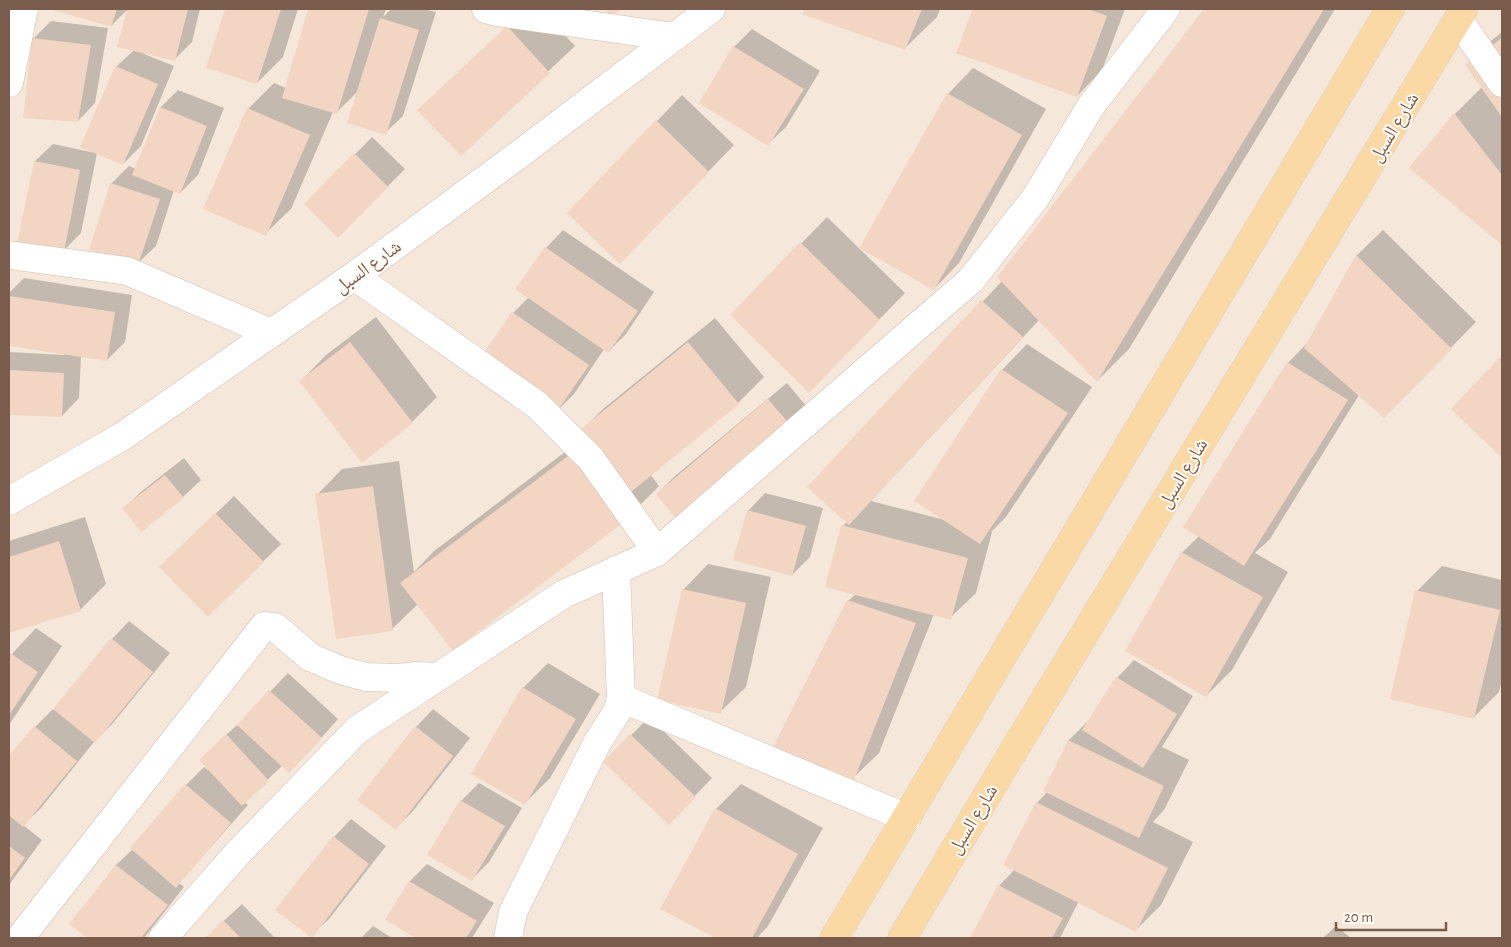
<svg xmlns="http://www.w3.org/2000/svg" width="1511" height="947" font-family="'Alegreya Sans','Noto Naskh Arabic',sans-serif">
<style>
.residential{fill:#f5e8da}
.shadow{fill:#0003}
.building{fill:#f3d5c3}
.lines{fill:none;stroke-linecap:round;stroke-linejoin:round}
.minor-casing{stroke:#d1beb0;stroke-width:29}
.primary-casing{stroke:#dad1cd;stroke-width:29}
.minor{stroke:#fff;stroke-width:28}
.primary{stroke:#fbd9a5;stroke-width:28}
.labels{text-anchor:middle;stroke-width:4;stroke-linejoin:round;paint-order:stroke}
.street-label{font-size:19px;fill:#7a5c4d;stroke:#fffaf3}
</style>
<rect width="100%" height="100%" fill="#fdf6ec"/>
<rect class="residential" x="9" y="9" width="1493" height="929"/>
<g class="shadow">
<path d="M53 9H128L111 26Z"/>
<path d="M128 9H200L192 42 174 60 144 52V54L174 66 141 146 123 164 97 153 81 233 63 251 35 161 53 144 91 152 116 67 134 50 119 46Z"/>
<path d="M226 9H298L283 57 257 83 208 67Z"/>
<path d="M310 9H386L383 17 391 9H424L436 12 403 116 385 133 358 91 336 113 333 112 291 209 265 234 248 109 274 83 286 88Z"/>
<path d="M526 9H540L575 46 461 154 419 110Z"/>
<path d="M806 9H940L937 17 904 49 804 13Z"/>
<path d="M974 9H1125L1102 70 1077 96 958 52Z"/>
<path d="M1206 9H1335L1129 349 1097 381 1039 320 871 501 945 520 1002 370 1027 344 1092 387 1006 517 991 532H992L976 593 950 618 934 614 879 753 853 778 848 601 856 594 843 526 847 522 809 487 1002 281 999 277Z"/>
<path d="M51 21 108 28 95 103 78 121 33 39Z"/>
<path d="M752 29 820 71 786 127 768 144 734 47Z"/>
<path d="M1502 32V243L1410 167 1455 114 1482 87 1466 65 1492 40Z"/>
<path d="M973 68 1046 109 959 263 934 289 948 94Z"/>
<path d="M178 90 224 108 198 175 180 193 174 190 156 246 138 263 111 184 129 166 136 169 161 107Z"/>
<path d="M682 95 734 145 646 236 657 121Z"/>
<path d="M372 137 405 169 338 236 306 204Z"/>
<path d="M827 217 905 293 835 365 732 315Z"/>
<path d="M563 230 654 292 626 334 608 352 604 349 574 394 556 412 513 313 529 297 546 248Z"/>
<path d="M1383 230 1476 322 1384 416 1359 395 1270 539 1255 553 1288 572 1232 670 1206 696 1182 553 1199 536 1288 363 1310 340 1357 255Z"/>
<path d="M24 278 132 295 125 342 107 360 81 356 79 398 62 416 10 414 9 422V352L64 355V353L9 345V293Z"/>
<path d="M376 317 437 397 412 422 301 381 326 355Z"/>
<path d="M715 318 764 377 738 403 650 474 659 486 627 518 418 604 392 629 317 495 342 469 399 461 414 572 434 551 581 440 577 435 603 409Z"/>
<path d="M1502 357V457L1453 409Z"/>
<path d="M787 383 808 408 790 425 657 494 675 476Z"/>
<path d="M184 458 201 480 183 497 124 508 142 491Z"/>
<path d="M765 493 823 508 810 557 792 575 748 511Z"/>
<path d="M234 496 281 544 208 615 161 567Z"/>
<path d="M85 517 106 584 80 610 9 632V541Z"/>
<path d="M708 564 771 577 746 687 720 712 683 590Z"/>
<path d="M1442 566 1502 580V680L1499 692 1474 717 1417 591Z"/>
<path d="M129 621 170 653 113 723 94 742 41 808 23 825 42 840 9 885V758L35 727 53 709 54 710 112 639Z"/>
<path d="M36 628 62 646 9 725V657Z"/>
<path d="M1134 660 1193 696 1162 747 1189 760 1164 810 1153 822 1193 842 1161 905 1136 930 1079 901 1060 938H971L999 886 1015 869 1037 803 1047 792 1045 791 1069 740 1090 719 1117 678Z"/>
<path d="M548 663 600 694 550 778 524 804 523 688Z"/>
<path d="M288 673 338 719 307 754 283 765 244 802 248 805 179 883 184 887 144 938H89L71 924 116 865 133 849 132 848 186 785 204 767 208 770 209 769 218 742 245 718Z"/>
<path d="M433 709 470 738 413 811 396 828 416 727Z"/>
<path d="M649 717 712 778 686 805 605 762Z"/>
<path d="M479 783 522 808 489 862 471 880 461 801Z"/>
<path d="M741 784 823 828 768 926 757 938H718L662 908 716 809Z"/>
<path d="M351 819 386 846 329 919 311 936 334 837Z"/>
<path d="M427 864 494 903 472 938H419L387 919 410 881Z"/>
<path d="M242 904 275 938H206L211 933Z"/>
<path d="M373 926 392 938H361Z"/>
<path d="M1336 926 1351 938H1323Z"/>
</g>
<g class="building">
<path d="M50 9H117L111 27Z"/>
<path d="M127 9H188L175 61 117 47Z"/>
<path d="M225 9H281L257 84 206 68Z"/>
<path d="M308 9H369L337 114 282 98Z"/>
<path d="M605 9H622L610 17Z"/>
<path d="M805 9H922L905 50 802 14Z"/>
<path d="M973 9H1088L1107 16 1077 97 956 53Z"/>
<path d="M1204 9H1324L1097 382 997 277Z"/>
<path d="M380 18 419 30 386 135 347 123Z"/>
<path d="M507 26 550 73 461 156 417 110Z"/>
<path d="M32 38 91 45 78 122 23 118Z"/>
<path d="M1502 38V117L1465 65Z"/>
<path d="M733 46 804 89 768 146 699 103Z"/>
<path d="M115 66 158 84 123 165 80 147Z"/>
<path d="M947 93 1022 135 934 290 859 248Z"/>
<path d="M160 107 207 126 180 194 132 175Z"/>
<path d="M247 108 310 135 266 236 203 209Z"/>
<path d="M1454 113 1502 175V245L1409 168Z"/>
<path d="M656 120 709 172 620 264 567 213Z"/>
<path d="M354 153 388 187 338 238 304 204Z"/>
<path d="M34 161 80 170 64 252 17 243Z"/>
<path d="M110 183 160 199 138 265 89 250Z"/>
<path d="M800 242 880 320 809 393 730 315Z"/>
<path d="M545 247 638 311 608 353 515 289Z"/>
<path d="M1356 255 1452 349 1384 418 1304 348Z"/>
<path d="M9 296 115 312 107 361 9 346Z"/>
<path d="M981 300 1023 337 849 525 807 487Z"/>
<path d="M512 312 589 365 556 413 479 360Z"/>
<path d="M350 342 413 423 362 463 299 381Z"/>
<path d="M688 342 739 404 626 496 575 434Z"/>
<path d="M1499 358 1502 361V458L1451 409Z"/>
<path d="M1287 362 1348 400 1244 566 1183 527Z"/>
<path d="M1001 369 1068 413 980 544 914 501Z"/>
<path d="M9 370 64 373 62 417 9 415Z"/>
<path d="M768 399 791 426 678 521 656 494Z"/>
<path d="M576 450 628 519 453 651 400 583Z"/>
<path d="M165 475 184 498 141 532 122 508Z"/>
<path d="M373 486 393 631 336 639 315 494Z"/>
<path d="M747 510 806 526 792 576 733 560Z"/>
<path d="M215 513 264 562 208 617 159 567Z"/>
<path d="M841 525 968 558 951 620 825 587Z"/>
<path d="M59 541 81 611 9 633V557Z"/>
<path d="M1181 552 1263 597 1206 697 1125 651Z"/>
<path d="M682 589 746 603 721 714 657 700Z"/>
<path d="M1415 590 1500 610 1474 719 1390 699Z"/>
<path d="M847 600 916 623 854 780 773 747Z"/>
<path d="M111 638 153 672 95 743 53 709Z"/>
<path d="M10 653 38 672 9 715V655Z"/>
<path d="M1116 677 1177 714 1143 768 1082 730Z"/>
<path d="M522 687 576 719 525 805 471 774Z"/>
<path d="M269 690 322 738 289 773 237 725Z"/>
<path d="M34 726 77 761 23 827 9 815V756Z"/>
<path d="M415 726 453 756 396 830 357 800Z"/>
<path d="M226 734 269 781 242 806 199 760Z"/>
<path d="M630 734 696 797 669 825 603 762Z"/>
<path d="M1068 740 1164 786 1139 838 1043 791Z"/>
<path d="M185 784 231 823 176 888 130 848Z"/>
<path d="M460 800 505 826 472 881 427 855Z"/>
<path d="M1036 802 1168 868 1136 932 1003 865Z"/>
<path d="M715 808 798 854 752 938H715L660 909Z"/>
<path d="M333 836 369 864 312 938 275 910Z"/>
<path d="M9 846 25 858 9 880Z"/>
<path d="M116 865 168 905 141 938H87L69 924Z"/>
<path d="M409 881 477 921 466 938H416L385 920Z"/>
<path d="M998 885 1063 918 1052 938H970Z"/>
<path d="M223 920 241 938H205Z"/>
</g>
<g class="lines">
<defs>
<g id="minor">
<path d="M486 9 497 12 674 37"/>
<path d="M1458 19 1502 83"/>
<path d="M9 83 24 9"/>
<path d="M9 255 127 271 271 333"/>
<path d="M354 276 537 405 591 459 657 552"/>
<path d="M9 501 123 436 354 276 517 156 711 9"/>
<path d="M621 698 907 818"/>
<path d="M20 938 264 626 275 627 310 657 340 670 366 677 398 678 417 676 437 677"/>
<path d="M163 938 237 854 357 730 564 594 657 552 971 280 1036 197 1091 106 1166 9"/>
<path d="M508 938 513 912 597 743 618 710 621 698 616 570"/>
</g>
<g id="primary">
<path d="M834 938 1390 9"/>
<path d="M902 938 1014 750 1464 9"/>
</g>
</defs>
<use href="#minor" class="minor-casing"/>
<use href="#primary" class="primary-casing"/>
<use href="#minor" class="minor"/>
<use href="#primary" class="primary"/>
</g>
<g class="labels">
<g class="street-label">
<text transform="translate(1393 127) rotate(-59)" y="7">شارع السبل</text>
<text transform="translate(367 266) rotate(-36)" y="7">شارع السبل</text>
<text transform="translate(1182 473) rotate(-59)" y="7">شارع السبل</text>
<text transform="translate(972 819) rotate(-59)" y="7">شارع السبل</text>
</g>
</g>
<rect width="1511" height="947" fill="none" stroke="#7a5c4d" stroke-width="20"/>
<path d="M1336 922v8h110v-8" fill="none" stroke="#7a5c4d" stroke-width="2.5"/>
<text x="1344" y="922" font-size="15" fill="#7a5c4d" stroke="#fffaf3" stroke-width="4" paint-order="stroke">20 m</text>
</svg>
